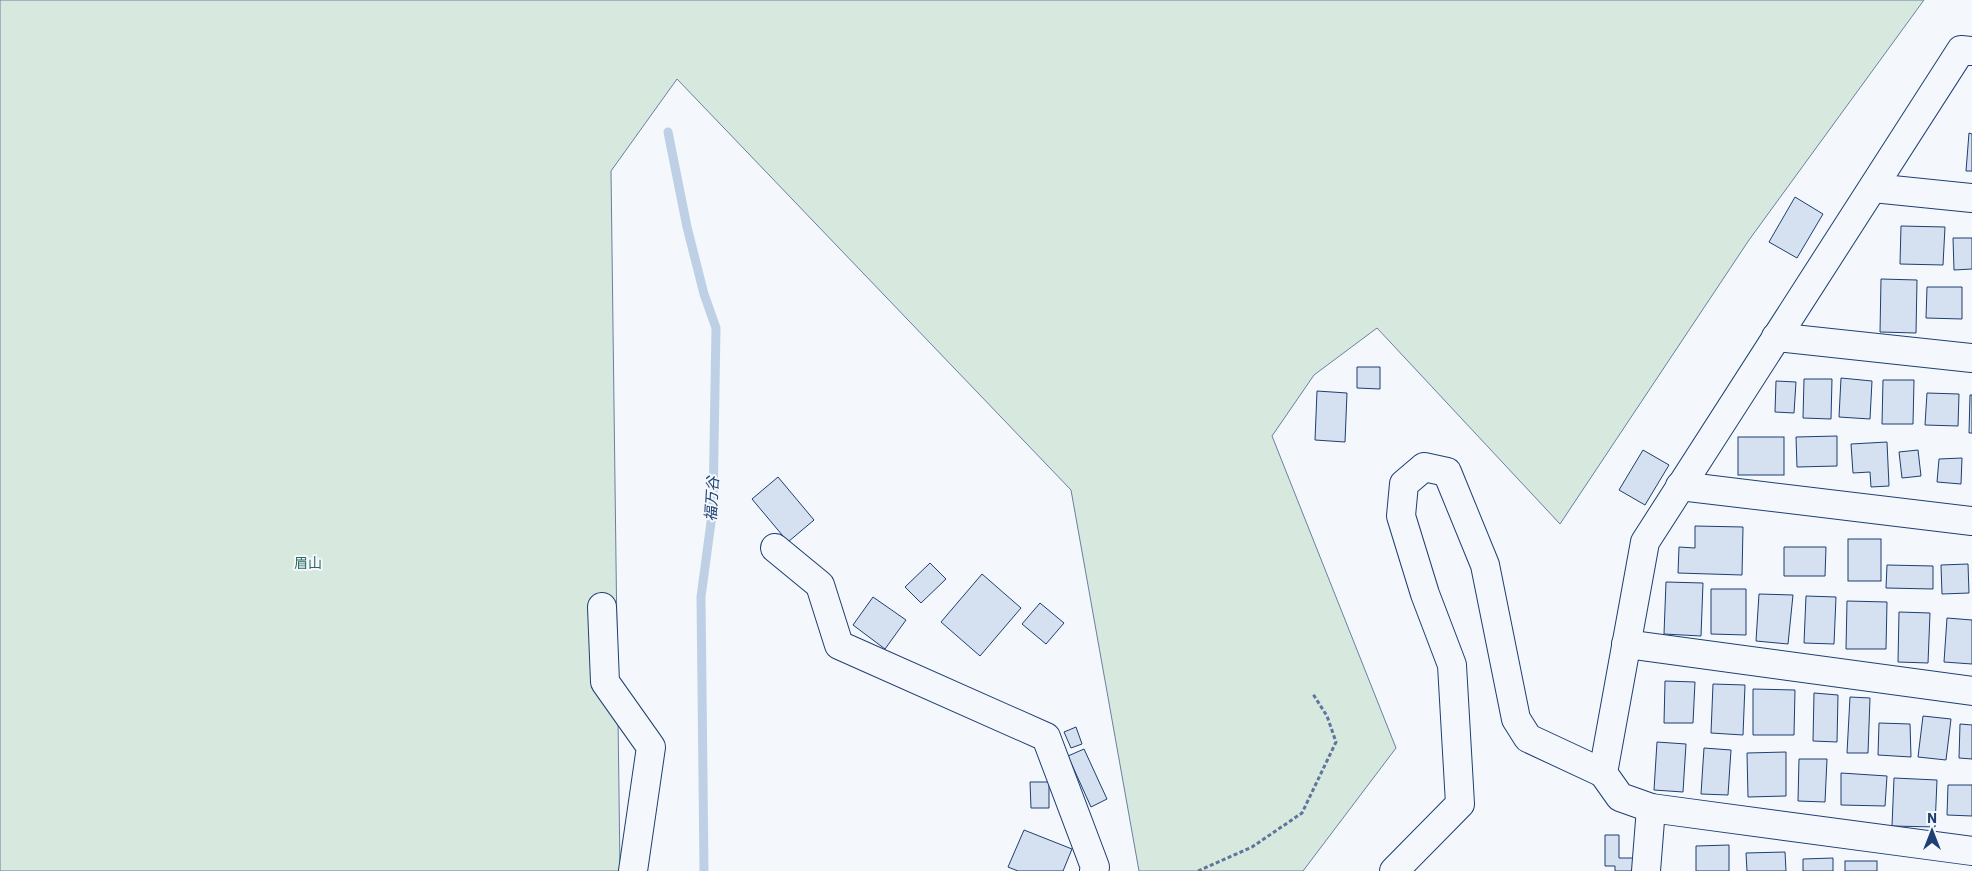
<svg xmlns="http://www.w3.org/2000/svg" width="1972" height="871" font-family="'IBM Plex Sans','Noto Sans JP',sans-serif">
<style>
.green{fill:#d7e8df;stroke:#687fa3}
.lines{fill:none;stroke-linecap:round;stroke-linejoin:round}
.stream{stroke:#bed0e5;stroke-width:9}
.building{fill:#d5e0f0;stroke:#1d3f73}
.minor-casing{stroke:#1d3f73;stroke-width:30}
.path{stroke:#5e769c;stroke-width:3;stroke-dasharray:4 2.5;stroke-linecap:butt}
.minor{stroke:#f4f7fb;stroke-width:28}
.labels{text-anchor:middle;stroke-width:4;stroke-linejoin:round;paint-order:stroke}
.park-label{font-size:14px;fill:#2c6c60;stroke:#f4f7fb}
.water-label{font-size:15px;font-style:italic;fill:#1d3f73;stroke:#f4f7fb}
</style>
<rect width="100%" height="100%" fill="#f4f7fb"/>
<path class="green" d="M0 0H1924L1749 240 1560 524 1377 328 1314 375 1272 436 1396 748 1303 871H1139L1071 490 677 79 611 171 620 871H0Z"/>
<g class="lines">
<path class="stream" d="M668 132 687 227 704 294 716 328 713 507 701 597 704 871"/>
</g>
<g class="building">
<path d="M1969 133 1972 134V171H1966Z"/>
<path d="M1795 197 1823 214 1797 258 1769 242Z"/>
<path d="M1901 226 1945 227 1943 265 1900 264Z"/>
<path d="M1953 238H1972V269L1954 270Z"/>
<path d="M1881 279 1917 280 1916 333 1880 332Z"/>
<path d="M1927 287H1962V319L1926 318Z"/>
<path d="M1357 367H1380V389L1357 388Z"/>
<path d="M1841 378 1872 381 1870 419 1839 417Z"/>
<path d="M1804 379H1832L1831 419 1803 418Z"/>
<path d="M1883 380H1914L1913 424H1882Z"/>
<path d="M1776 381 1796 382 1794 413 1775 412Z"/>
<path d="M1317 391 1347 393 1345 442 1315 440Z"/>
<path d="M1927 393 1959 394 1958 426 1925 425Z"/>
<path d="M1970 395H1972V433H1969Z"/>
<path d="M1837 436V466L1797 467 1796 437Z"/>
<rect x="1738" y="437" width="46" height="38"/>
<path d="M1887 442 1889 486 1871 487 1870 472 1853 473 1851 444Z"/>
<path d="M1643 450 1669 465 1645 505 1619 490Z"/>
<path d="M1918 450 1921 476 1902 478 1899 452Z"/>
<path d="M1962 458 1961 484 1937 482 1939 459Z"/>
<path d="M778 477 814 520 788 542 752 499Z"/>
<path d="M1695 526 1743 527 1742 575 1678 573 1679 547 1695 548Z"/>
<rect x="1848" y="539" width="33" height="42"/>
<path d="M1784 547H1826L1825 576H1784Z"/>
<path d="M930 563 946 579 921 603 905 587Z"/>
<path d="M1968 564 1969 593 1942 594 1941 565Z"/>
<path d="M1887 565 1933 566V589L1886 588Z"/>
<path d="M982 574 1021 608 980 656 941 622Z"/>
<path d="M1666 582 1703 583 1701 636 1664 634Z"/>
<path d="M1711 589H1746V635L1711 634Z"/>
<path d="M1759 594 1793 595 1788 644 1756 641Z"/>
<path d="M1806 596 1836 597 1834 644 1804 643Z"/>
<path d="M873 597 906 620 885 649 853 625Z"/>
<path d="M1847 601 1887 602 1886 649H1846Z"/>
<path d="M1040 603 1064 623 1046 644 1022 624Z"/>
<path d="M1899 612 1930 613 1928 663 1898 662Z"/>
<path d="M1947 618 1972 620V664L1944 662Z"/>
<path d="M1665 681 1695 682 1693 723H1664Z"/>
<path d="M1713 684 1745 685 1743 735 1711 733Z"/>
<path d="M1753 689 1795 690 1794 735H1753Z"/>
<path d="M1814 693 1838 695 1837 742 1813 741Z"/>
<path d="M1850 697 1870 698 1868 753H1847Z"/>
<path d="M1923 716 1951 719 1946 760 1918 757Z"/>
<path d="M1879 723 1910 724 1911 757 1878 755Z"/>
<path d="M1960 724 1972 725V759L1959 758Z"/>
<path d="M1076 727 1082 744 1071 748 1064 732Z"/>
<path d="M1657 742 1686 744 1683 792 1654 790Z"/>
<path d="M1704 748 1731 750 1728 795 1701 794Z"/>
<path d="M1084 749 1107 799 1091 807 1068 756Z"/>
<path d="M1786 752V796L1748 797 1747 753Z"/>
<path d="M1799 759H1827L1825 802 1798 801Z"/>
<path d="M1841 773 1887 776 1885 806 1841 805Z"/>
<path d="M1894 778 1937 780 1935 827 1892 826Z"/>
<path d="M1030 782H1049V808H1031Z"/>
<path d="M1948 785H1972V816L1947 815Z"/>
<path d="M1024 830 1072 849 1063 871H1018L1008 867Z"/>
<path d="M1605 835H1619V858H1637V871H1615V866H1605Z"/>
<path d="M1729 845V871H1696V846Z"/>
<path d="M1785 852 1786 871H1747L1746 853Z"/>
<path d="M1833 858V871H1803V859Z"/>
<rect x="1845" y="861" width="32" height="10"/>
</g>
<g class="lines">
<defs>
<g id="minor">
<path d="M1972 51 1961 50 1645 542 1603 773 1620 797 1651 808 1972 851"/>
<path d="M1873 188 1972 198"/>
<path d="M1776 337 1972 358"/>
<path d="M1680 486 1972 521"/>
<path d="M775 548 820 585 839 645 1046 737 1095 867 1094 871"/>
<path d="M602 607 605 682 651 747 633 871"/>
<path d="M1626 644 1972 691"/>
<path d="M1394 871 1460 804 1452 665 1425 594 1401 516 1404 484 1424 467 1447 472 1485 565 1516 719 1528 738 1603 773"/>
<path d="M1646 871 1651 808"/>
</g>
</defs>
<use href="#minor" class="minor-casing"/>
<path class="path" d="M1198 871 1252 847 1302 813 1336 742 1327 716 1313 694"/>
<use href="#minor" class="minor"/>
</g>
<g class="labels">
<g class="park-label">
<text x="308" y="568">眉山</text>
</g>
<g class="water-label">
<text transform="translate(712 499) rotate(-87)" y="5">福万谷</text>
</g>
</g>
<g transform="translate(1932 831)" stroke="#f4f7fb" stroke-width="4" paint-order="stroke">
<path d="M0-4L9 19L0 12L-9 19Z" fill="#1d3f73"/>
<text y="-8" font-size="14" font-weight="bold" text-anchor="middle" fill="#1d3f73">N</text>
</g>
</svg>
